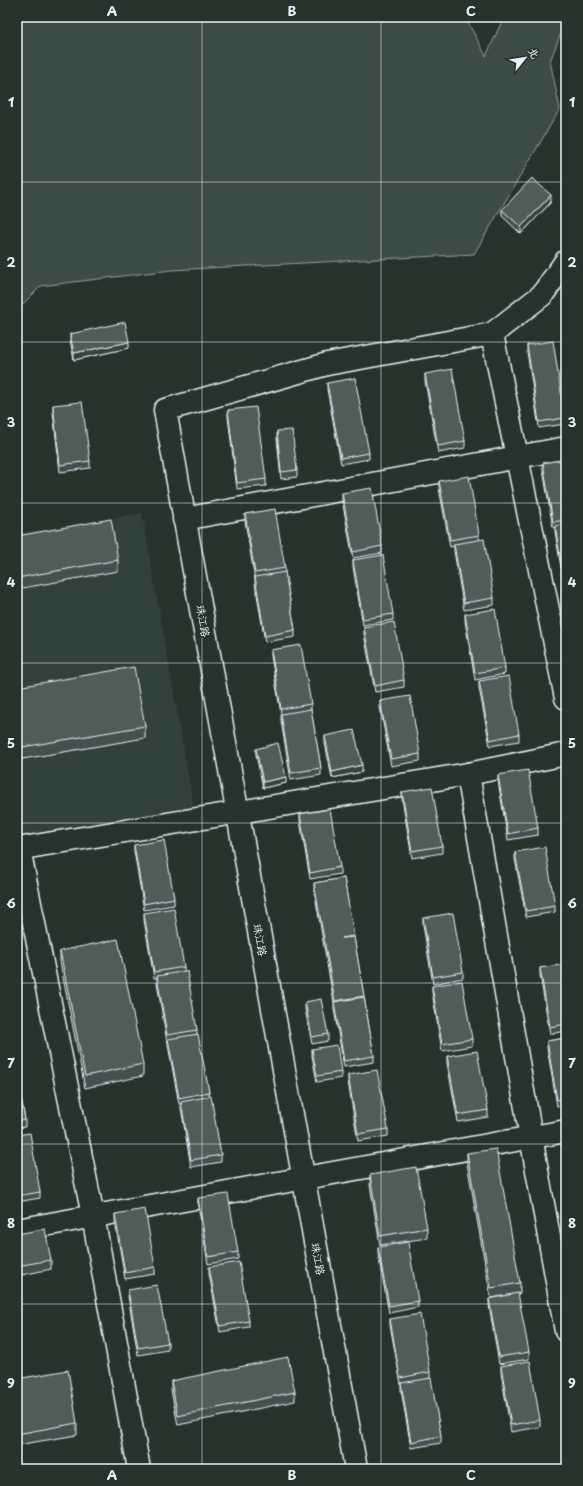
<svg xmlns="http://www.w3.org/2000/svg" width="583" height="1486" font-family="'Playpen Sans','LXGW WenKai TC',sans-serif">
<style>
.built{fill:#333f3a}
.green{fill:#3e4b47;stroke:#939ea0}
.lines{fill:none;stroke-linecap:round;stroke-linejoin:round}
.minor-casing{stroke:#e8f1f8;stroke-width:25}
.minor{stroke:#26332d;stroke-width:22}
.wall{fill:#454f4d;stroke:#e8f1f8}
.shaded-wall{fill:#38403e;stroke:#e8f1f8}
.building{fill:#505c59;stroke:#e8f1f8}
.grid{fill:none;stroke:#e8f1f8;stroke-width:1;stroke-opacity:0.55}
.labels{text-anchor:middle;stroke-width:3;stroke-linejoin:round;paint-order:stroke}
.street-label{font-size:11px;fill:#e8f1f8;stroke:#26332d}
.neatline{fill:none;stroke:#e8f1f8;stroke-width:1.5}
.grid-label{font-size:13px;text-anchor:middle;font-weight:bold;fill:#e8f1f8}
</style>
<rect width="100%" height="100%" fill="#26332d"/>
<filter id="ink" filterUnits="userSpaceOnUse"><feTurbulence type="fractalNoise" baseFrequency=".025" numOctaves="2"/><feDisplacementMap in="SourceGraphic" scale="8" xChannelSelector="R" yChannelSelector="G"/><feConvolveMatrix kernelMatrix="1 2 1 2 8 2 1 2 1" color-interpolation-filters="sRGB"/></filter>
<g filter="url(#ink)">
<path class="built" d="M142 513 196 820 17 851V534Z"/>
<path class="green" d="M17 17H465L486 56 504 17H566V20L550 61 560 109 474 254 171 270 41 286 17 310Z"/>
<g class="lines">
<defs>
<g id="minor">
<path d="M492 334 566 698"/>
<path d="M184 519 566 448"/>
<path d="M468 774 531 1137 566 1331"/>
<path d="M17 849 468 774 566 754"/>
<path d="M19 849 93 1216 139 1469"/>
<path d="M17 1230 566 1131"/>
<path d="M356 1469 165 410 327 364 492 334 542 295 566 261"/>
</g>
</defs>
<use href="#minor" class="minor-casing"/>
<use href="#minor" class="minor"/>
</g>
<g class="wall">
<path d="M551 202 521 234 502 216V210Z"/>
<path d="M70 334 129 348 74 360 70 340Z"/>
<path d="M527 345 565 418V424L539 428 527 352Z"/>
<path d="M425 374 465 441V448L438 453 425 381Z"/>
<path d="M327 383 369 453V459L341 464 327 389Z"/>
<path d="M53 405 90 461V468L60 472 53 412Z"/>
<path d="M228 410 266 479V486L237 489 228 417Z"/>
<path d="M277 431 297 470V477L281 479 277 438Z"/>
<path d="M566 459V591H565L555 532V528H553L543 470V463Z"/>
<path d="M439 481 479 535V540L494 598V605L464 610 454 551V546L450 547 439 488Z"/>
<path d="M342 493 382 546V553L353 558 342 500Z"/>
<path d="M245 514 285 568V572L295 630V637L265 642 255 583V580L245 521Z"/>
<path d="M17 536 118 560V571L17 589Z"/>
<path d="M353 560 393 614V620L363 625 353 567Z"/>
<path d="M465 614 505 668V674L475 680 465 621Z"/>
<path d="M364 627 404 680V687L375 692 364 634Z"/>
<path d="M271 650 311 704V710L321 768V775L291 780 281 721V714L271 656Z"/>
<path d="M479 681 519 734V741L490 746 479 688Z"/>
<path d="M17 687 145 726V738L17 760Z"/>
<path d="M380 701 420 754V761L391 766 380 707Z"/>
<path d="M325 736 362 772 332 778 325 743Z"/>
<path d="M256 749 286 783 263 788 256 755Z"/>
<path d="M498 775 538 828V835L508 840 498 781Z"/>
<path d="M402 792 442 846V853L412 858 402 799Z"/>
<path d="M300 814 340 867V874L310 879 300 821Z"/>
<path d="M134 845 174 898V905L144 910 134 851Z"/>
<path d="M515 852 555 906V912L526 917 515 859Z"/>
<path d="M344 878 374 1056V1062L344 1067 334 1009V1003L314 890V883Z"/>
<path d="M144 913 184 967V972L197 1030V1034L209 1092V1097L221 1155V1162L191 1167 181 1108V1104H179L168 1045V1041L167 1042 157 983V978H154L144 920Z"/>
<path d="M423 918 463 972V978L433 984 423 925Z"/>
<path d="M60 951 143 1064V1076L85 1088 60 962Z"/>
<path d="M566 964V1031L550 1034 540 975V968Z"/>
<path d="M432 986 472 1039V1046L442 1051 432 992Z"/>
<path d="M305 1002 328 1034V1041L312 1044 305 1009Z"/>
<path d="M566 1038V1105L557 1106 547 1047V1041Z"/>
<path d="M312 1049 341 1072V1078L317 1082 312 1056Z"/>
<path d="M447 1056 488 1110V1117L458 1122 447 1063Z"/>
<path d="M17 1074 25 1120V1127L17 1128Z"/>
<path d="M348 1075 388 1129V1136L358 1141 348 1082Z"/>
<path d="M17 1135 40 1192V1198L17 1202Z"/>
<path d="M564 1144H566V1160L564 1151Z"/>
<path d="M467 1153 520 1283V1293L491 1298 467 1163Z"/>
<path d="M370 1175 427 1228V1238L380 1245 370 1185Z"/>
<path d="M198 1198 238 1252V1259L208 1264 198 1205Z"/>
<path d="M115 1214 155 1267V1274L125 1279 115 1221Z"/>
<path d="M17 1234 51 1260V1269L17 1276Z"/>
<path d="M378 1247 418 1301V1307L389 1313 378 1254Z"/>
<path d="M209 1267 249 1321V1327L220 1332 209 1274Z"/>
<path d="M128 1290 168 1343V1350L138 1355 128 1296Z"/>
<path d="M489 1299 529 1352V1359L499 1364 489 1305Z"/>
<path d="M390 1319 430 1372V1378L441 1436V1443L411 1448 401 1390V1384L390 1325Z"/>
<path d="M501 1366 540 1420V1427L511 1432 501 1373Z"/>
<path d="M17 1379 77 1423V1435L17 1445Z"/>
<path d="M171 1381 295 1392V1401L178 1425 171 1390Z"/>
</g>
<g class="shaded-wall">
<path d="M551 195V202L521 234V227Z"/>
<path d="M129 342V348L74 360V353Z"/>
<path d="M362 765V772L332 778V772Z"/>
<path d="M286 777V783L263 788V782Z"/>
</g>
<g class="building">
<path d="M532 178 551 195 521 227 502 210Z"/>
<path d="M125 322 129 342 74 353 70 334Z"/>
<path d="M553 341 565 418 539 422 527 345Z"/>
<path d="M452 369 465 441 438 446 425 374Z"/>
<path d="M355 378 369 453 341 458 327 383Z"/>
<path d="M82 402 90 461 60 465 53 405Z"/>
<path d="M256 407 266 479 237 483 228 410Z"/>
<path d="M292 430 297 470 281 472 277 431Z"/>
<path d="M566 459V520L553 522 543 463Z"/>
<path d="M469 476 479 535 450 540 439 481Z"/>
<path d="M372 488 382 546 353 552 342 493Z"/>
<path d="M275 509 285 568 255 573 245 514Z"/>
<path d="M111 519 118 560 17 578V536Z"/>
<path d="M566 524V584L565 585 555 526Z"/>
<path d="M484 539 494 598 464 603 454 544Z"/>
<path d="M383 555 393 614 363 619 353 560Z"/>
<path d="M285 572 295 630 265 636 255 577Z"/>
<path d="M495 609 505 668 475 673 465 614Z"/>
<path d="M394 622 404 680 375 686 364 627Z"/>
<path d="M301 645 311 704 281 709 271 650Z"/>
<path d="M134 667 145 726 17 748V687Z"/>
<path d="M509 676 519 734 490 740 479 681Z"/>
<path d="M410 696 420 754 391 759 380 701Z"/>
<path d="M311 709 321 768 291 773 281 714Z"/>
<path d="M354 730 362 765 332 772 325 736Z"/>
<path d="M278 743 286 777 263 782 256 749Z"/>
<path d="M528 770 538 828 508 834 498 775Z"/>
<path d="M432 787 442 846 412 851 402 792Z"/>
<path d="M330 809 340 867 310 873 300 814Z"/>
<path d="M164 840 174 898 144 904 134 845Z"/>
<path d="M545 847 555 906 526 911 515 852Z"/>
<path d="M344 878 354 936 342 938 354 937 364 996 335 1001 314 883Z"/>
<path d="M174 908 184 967 154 972 144 913Z"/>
<path d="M453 913 463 972 433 977 423 918Z"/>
<path d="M118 939 143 1064 85 1076 60 951Z"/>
<path d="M566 964V1024L550 1027 540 968Z"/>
<path d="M187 971 197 1030 167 1035 157 976Z"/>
<path d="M462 981 472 1039 442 1044 432 986Z"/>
<path d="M364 997 374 1056 344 1061 334 1002Z"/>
<path d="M321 999 328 1034 312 1037 305 1002Z"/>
<path d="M198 1034 209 1092 179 1098 168 1039Z"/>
<path d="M566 1038V1098L557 1100 547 1041Z"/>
<path d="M337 1045 341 1072 317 1076 312 1049Z"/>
<path d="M477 1051 488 1110 458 1115 447 1056Z"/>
<path d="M377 1070 388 1129 358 1134 348 1075Z"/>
<path d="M17 1074 25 1120 17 1121Z"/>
<path d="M211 1096 221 1155 191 1160 181 1102Z"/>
<path d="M30 1133 40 1192 17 1196V1135Z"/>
<path d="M564 1144H566V1153Z"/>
<path d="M496 1149 520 1283 491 1288 467 1153Z"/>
<path d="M416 1167 427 1228 380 1236 370 1175Z"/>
<path d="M228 1194 238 1252 208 1257 198 1198Z"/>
<path d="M145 1209 155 1267 125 1273 115 1214Z"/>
<path d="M45 1229 51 1260 17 1266V1234Z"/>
<path d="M408 1242 418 1301 389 1306 378 1247Z"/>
<path d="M239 1262 249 1321 220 1326 209 1267Z"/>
<path d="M157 1285 168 1343 138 1348 128 1290Z"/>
<path d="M518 1293 529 1352 499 1357 489 1299Z"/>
<path d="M420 1314 430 1372 400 1378 390 1319Z"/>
<path d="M288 1357 295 1392 178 1416 171 1381Z"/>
<path d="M530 1361 540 1420 511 1425 501 1366Z"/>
<path d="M68 1370 77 1423 17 1434V1379Z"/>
<path d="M431 1378 441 1436 411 1442 401 1383Z"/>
</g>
</g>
<path class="grid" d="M202 17V1469M381 17V1469M17 182H566M17 342H566M17 503H566M17 663H566M17 823H566M17 983H566M17 1144H566M17 1304H566"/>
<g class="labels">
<g class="street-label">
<text transform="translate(203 621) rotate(80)" y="4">珠江路</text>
<text transform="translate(260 940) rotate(80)" y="4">珠江路</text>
<text transform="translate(318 1259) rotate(80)" y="4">珠江路</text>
</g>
</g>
<rect width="583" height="1486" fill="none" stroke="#26332d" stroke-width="44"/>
<g transform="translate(525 58) rotate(60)" stroke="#26332d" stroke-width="3" paint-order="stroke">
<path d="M0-3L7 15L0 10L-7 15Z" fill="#e8f1f8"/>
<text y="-6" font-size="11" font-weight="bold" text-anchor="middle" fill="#e8f1f8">北</text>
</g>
<rect x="22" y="22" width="539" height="1442" class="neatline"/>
<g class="grid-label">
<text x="112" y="16">A</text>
<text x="292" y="16">B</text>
<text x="471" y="16">C</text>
<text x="11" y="107">1</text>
<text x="572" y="107">1</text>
<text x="11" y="267">2</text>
<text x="572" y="267">2</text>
<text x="11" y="427">3</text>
<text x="572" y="427">3</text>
<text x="11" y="587">4</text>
<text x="572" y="587">4</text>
<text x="11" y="748">5</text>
<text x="572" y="748">5</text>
<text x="11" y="908">6</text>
<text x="572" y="908">6</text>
<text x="11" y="1068">7</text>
<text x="572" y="1068">7</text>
<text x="11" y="1228">8</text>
<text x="572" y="1228">8</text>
<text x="11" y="1388">9</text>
<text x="572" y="1388">9</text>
<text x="112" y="1480">A</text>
<text x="292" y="1480">B</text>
<text x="471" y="1480">C</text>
</g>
</svg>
